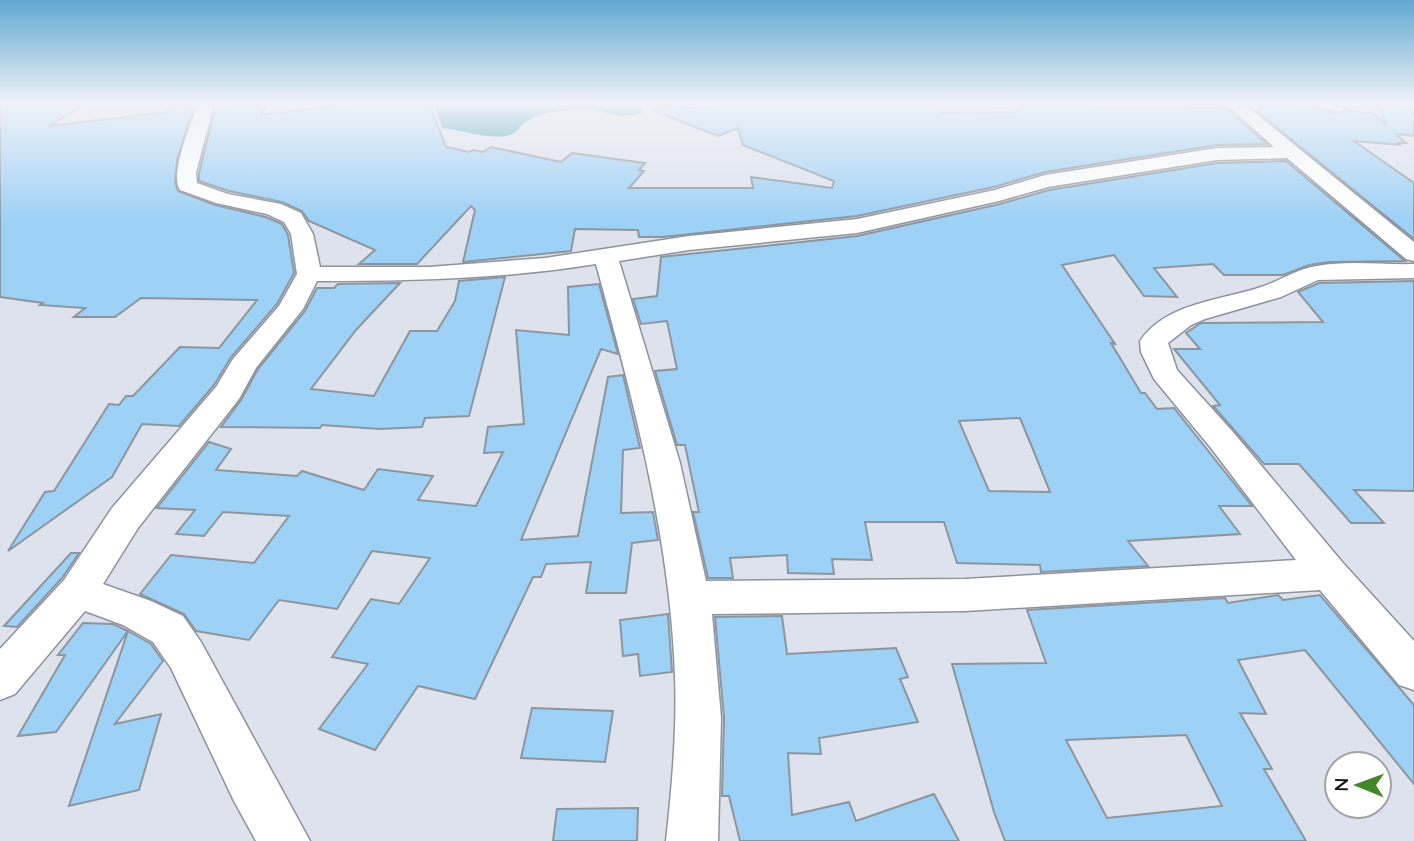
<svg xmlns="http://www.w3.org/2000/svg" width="1414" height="841" font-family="Quicksand,sans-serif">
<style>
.built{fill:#cfd7e9}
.water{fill:#3696ac}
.building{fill:#9ed1f6;stroke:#8c969e;stroke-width:2;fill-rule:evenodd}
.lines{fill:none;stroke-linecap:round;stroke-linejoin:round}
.service-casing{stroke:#8d929d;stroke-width:3}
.minor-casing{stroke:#8d929d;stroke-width:3}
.service{fill:#fff;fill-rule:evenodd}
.minor{fill:#fff;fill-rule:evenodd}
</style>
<rect width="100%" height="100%" fill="#dde2ed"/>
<path class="built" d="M1297 103H1414V119Z"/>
<path class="water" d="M434 103H640L643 112C625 122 605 109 585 109 567 110 543 111 527 121 518 126 518 134 506 136 485 139 463 130 442 128Z"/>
<g class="building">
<path d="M0 103H88L49 126 168 112 171 103H195L177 160 175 182 178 191 215 205 266 217 282 224 288 235 294 273 277 304 231 357 214 385 179 426 142 424 112 477 8 551 45 492 54 491 109 404 119 405 126 396H133L180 347 219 348 257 300 141 298 115 317H74L85 308 40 305 43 303 0 297Z"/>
<path d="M245 103H268L261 115 361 103H429L446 147 469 152 473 150 483 152 491 147 561 162 572 153 645 163 639 170 644 171 629 188H753L751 177 832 188 834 181 743 145 738 128 718 136 654 111 656 106 712 109 713 103H935L941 113 1018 112 1013 103H1088L1095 109 1220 108 1228 109 1267 144 1217 145 1045 172 994 187 857 216 663 237H639L638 230 575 229 571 251 463 262 475 210 471 206 417 264H359L375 250 309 221 302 211 282 202 229 191 199 181V173L216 105Z"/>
<path d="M1260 103H1290L1340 114 1345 110 1375 114 1386 125 1378 103H1407L1414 118V136L1396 134 1406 143H1398L1401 145 1354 141 1414 183V239L1255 110H1260Z"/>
<path d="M1286 161 1405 261 1329 262 1309 265 1283 275H1224L1213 264 1154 268 1177 297 1144 296 1114 255 1062 265 1115 344 1111 343 1141 393H1145L1157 409 1174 408 1252 506H1219L1240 534 1128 541 1148 566 1041 572 1040 565 957 563 944 522H865L872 560 832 559 834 574 788 573 787 555 730 558 733 578H708L693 512H699L685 445H677L655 371 677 369 667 321 641 324 633 299 657 296 661 257 857 236 1000 204 1049 190 1217 163ZM1020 418 1032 447 1050 492 989 491 959 421Z"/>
<path d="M505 277 469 416 425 418 422 427 380 429 322 425 320 428 221 427 241 400 258 369 305 311 317 288H334L338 284 400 283 356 330 311 389 374 396 410 331H437L455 301 459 281Z"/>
<path d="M1414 281V491L1354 490 1384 523H1351L1299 464H1264L1213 406 1220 405 1174 349H1200L1186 333 1201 323 1323 322 1298 292 1319 283Z"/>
<path d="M599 284 618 354 601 349 521 540 578 536 608 377 623 375 640 448 623 450 621 513 653 512 658 540 632 543 626 593H586L591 562 546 564 541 577H533L475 699 418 686 375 750 319 729 368 664 332 657 371 599 399 604 430 558 372 551 337 609 279 600 249 640 196 631 184 614 140 594 171 555 254 563 289 516 223 512 204 536 176 534 195 510 157 508 209 442 231 449 216 470 297 476 302 471 364 490 378 469 433 476 418 500 476 506 503 452 484 453 488 427 524 424 516 330 569 335 568 287Z"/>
<path d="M71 553H79L62 578 17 627 4 626Z"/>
<path d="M1278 595 1283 600 1320 595 1414 705V784L1305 650 1238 660 1266 714 1240 713 1272 769H1264L1306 841H1005L994 812 952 664 1046 663 1027 610 1225 598 1228 603ZM1186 735 1222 806 1107 818 1066 740Z"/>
<path d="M668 614 672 672 640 676 638 654 623 656 620 620Z"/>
<path d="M782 616 787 654 896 648 908 677 900 679 918 722 819 738 821 754 788 753 792 815 849 802 856 821 934 794 959 841H740L729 796H722L724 718 715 617Z"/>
<path d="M83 623 113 624 128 631 56 732 18 736 65 655H58Z"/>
<path d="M128 631 151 644 163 661 115 724 161 714 139 790 69 806Z"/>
<path d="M532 708 613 711 605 762 521 758Z"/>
<path d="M638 808 637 841H553L557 809Z"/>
</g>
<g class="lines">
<defs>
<path id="service" d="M1299 103H1319L1344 108 1340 111Z"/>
<path id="minor" d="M198 103H214L196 173 197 183 228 194 281 204 301 213 313 234 320 267H429L545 258 689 236 857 219 995 190 1045 175 1217 148 1274 147 1225 103H1243L1414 242V261L1406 259 1287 158 1217 160 1048 187 999 201 857 233 689 250 619 261 680 463 706 581 965 579 1296 560 1211 448 1154 379 1141 352 1140 341C1167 302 1220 301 1261 287 1280 281 1296 269 1317 266 1348 260 1382 265 1414 264V278L1318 280 1281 297 1205 319 1191 325 1168 343 1177 370 1233 432 1343 563 1414 641V690L1399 685 1320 590 965 611 712 614 721 718 718 841H666C672 786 677 731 675 676 670 536 633 399 596 264 503 279 411 281 317 281L303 309 256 368 239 399 138 528 103 584 151 601 183 616 201 642 310 841H256L234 801 171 668 153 642 123 625 85 611 15 694 0 700V649L64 580 112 508 216 387 233 359 279 306 297 274 291 234 284 222 267 214 216 203 180 190C169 174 192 122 198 103Z"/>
</defs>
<use href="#service" class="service-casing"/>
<use href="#minor" class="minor-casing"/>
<use href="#service" class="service"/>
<use href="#minor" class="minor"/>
</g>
<linearGradient id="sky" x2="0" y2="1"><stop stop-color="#61a8d0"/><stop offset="0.47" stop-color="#f0f2f7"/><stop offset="1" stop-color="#f0f2f7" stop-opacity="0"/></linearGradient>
<rect width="1414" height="220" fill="url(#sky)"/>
<g transform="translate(1358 785) rotate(271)"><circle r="33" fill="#ffffff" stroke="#a1a2a3" stroke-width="2"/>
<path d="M0-5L12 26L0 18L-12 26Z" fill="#43872b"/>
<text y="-10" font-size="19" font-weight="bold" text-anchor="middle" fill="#14161a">N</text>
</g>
</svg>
